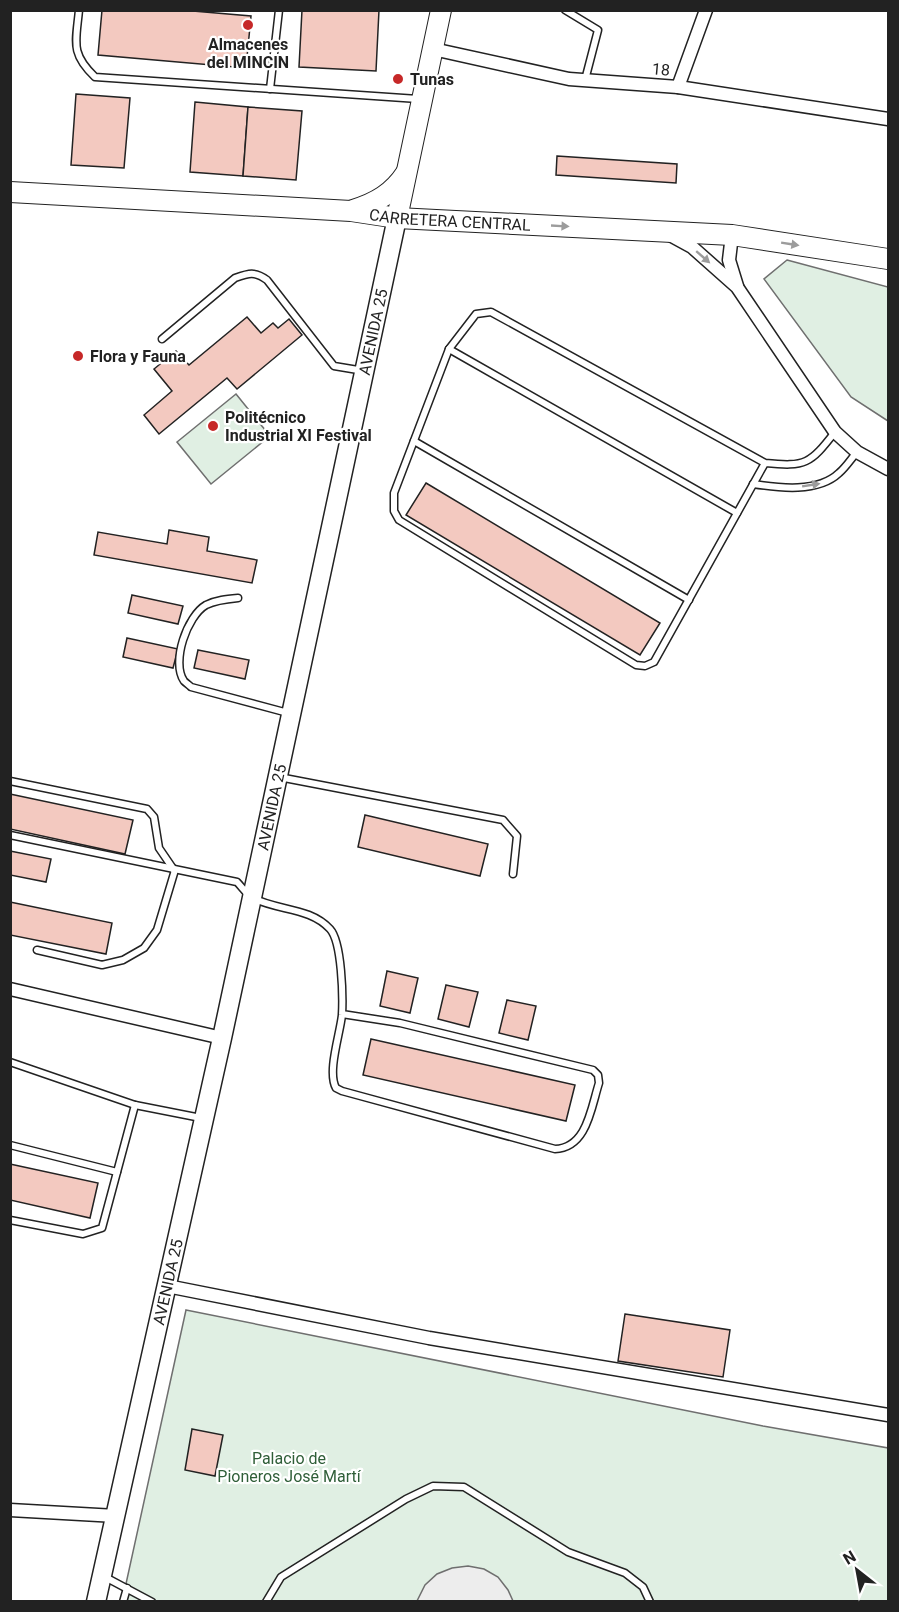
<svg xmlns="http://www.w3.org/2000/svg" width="899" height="1612" font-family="Roboto,sans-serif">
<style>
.green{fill:#e0efe3;stroke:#6f6f6f;stroke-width:1.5}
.parking{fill:#ededed;stroke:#6f6f6f;stroke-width:1.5}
.building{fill:#f3c9c0;stroke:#222;stroke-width:1.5}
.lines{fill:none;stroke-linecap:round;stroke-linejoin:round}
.lane-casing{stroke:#222;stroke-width:9}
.street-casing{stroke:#222;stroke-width:15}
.secondary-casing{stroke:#222;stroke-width:21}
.primary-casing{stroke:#222;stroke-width:22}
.lane{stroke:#fff;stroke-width:6}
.street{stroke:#fff;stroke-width:12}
.secondary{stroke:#fff;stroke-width:18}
.primary{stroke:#fff;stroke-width:20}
.oneway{fill:#9c9c9c}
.poi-dot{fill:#c62828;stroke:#fff;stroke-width:2}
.labels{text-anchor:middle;stroke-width:4.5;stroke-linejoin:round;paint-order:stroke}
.poi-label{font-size:16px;font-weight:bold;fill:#222;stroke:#fff;text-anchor:start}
.street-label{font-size:16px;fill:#222;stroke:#fff}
.park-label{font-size:16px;fill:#2f5e38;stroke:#fff}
</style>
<rect width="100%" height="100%" fill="#fff"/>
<g class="green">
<path d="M787 260 888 287V421L851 397 764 279Z"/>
<path d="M236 394 270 436 211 484 177 442Z"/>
<path d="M186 1310 763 1426 888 1448V1601L122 1602Z"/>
</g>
<path class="parking" d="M468 1566 484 1569 498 1577 508 1590 513 1601H417L425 1585 437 1574 452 1568Z"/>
<g class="building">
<path d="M102 10H181L251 16 246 68 98 55Z"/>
<path d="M302 10H379L376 71 299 67Z"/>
<path d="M76 94 130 98 124 168 71 165Z"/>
<path d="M195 102 248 107 243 176 190 172Z"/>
<path d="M248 107 302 111 296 180 243 176Z"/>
<path d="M557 156 677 164 676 183 556 175Z"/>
<path d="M247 317 261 333 273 323 278 328 289 319 302 335 237 389 227 378 159 434 144 415 172 391 154 369 176 351 189 365Z"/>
<path d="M426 483 660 623 640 655 406 515Z"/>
<path d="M169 530 209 537 207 551 257 560 252 583 94 555 98 532 167 544Z"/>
<path d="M132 595 183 606 178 624 128 613Z"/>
<path d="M127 638 178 649 173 668 123 657Z"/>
<path d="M198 650 249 660 245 679 194 668Z"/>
<path d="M10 794 133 820 125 854 10 829Z"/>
<path d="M365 815 488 844 480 876 358 847Z"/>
<path d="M10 851 51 859 46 882 10 875Z"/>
<path d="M10 902 112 923 106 954 10 935Z"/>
<path d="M387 971 418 978 410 1013 380 1006Z"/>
<path d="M446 985 478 992 469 1027 438 1019Z"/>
<path d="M507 1000 536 1006 528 1040 499 1033Z"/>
<path d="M371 1039 575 1085 566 1121 363 1075Z"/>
<path d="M10 1164 98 1183 90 1218 10 1200Z"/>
<path d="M625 1314 730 1330 723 1377 618 1361Z"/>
<path d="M192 1429 223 1435 215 1476 185 1470Z"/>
</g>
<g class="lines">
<defs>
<g id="lane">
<path d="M79 10C76 42 70 53 95 77L418 99"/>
<path d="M565 10 598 30 585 80"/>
<path d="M270 89 279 10"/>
<path d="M162 339 235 278C249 273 255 271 267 280L334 366 364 371"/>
<path d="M449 349 737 513"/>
<path d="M414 441 689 600"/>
<path d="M765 463 654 662 645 666 636 665 399 520 394 511V493L449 349 476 314 491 312 765 463C806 467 810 464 835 432"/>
<path d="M753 484C779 488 818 493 839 473 846 467 851 459 857 452"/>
<path d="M238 598C227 599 216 600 206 605 187 616 171 662 184 681 186 683 189 685 191 687L288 713"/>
<path d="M279 777 503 820 517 836 513 874"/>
<path d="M10 781 147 809 154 817 159 848 174 870"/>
<path d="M10 835 237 882C242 887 247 895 253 898 278 911 310 907 330 929 342 942 343 997 342 1015 340 1034 327 1072 336 1088L342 1091 555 1149C587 1148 591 1108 599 1083L598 1075 593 1070 400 1023 342 1014"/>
<path d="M37 950 102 965 123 960 144 948 157 930 175 870"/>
<path d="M10 1062 135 1105 201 1118"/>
<path d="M10 1145 117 1172"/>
<path d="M10 1220 83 1234 102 1228 135 1105"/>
<path d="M105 1577 152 1602"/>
<path d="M123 1602 127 1588"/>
<path d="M266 1602 281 1577 406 1499 433 1486 464 1487 568 1552 625 1573 643 1587 650 1602"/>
</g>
<g id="street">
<path d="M433 49 569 79 678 87 888 119"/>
<path d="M678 87 706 10"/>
<path d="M670 235 692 247 737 287 835 432 857 452 888 469"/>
<path d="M732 235 729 260 737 286"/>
<path d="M10 989 222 1038"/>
<path d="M167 1286 429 1338 888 1415"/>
<path d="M10 1510 116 1516"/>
</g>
<g id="secondary">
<path id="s1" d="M96 1602 222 1038 397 218"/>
</g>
<g id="primary">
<path id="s2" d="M10 192 351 211 397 218 732 235 888 259"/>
<path d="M353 210C376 203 393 193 406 173"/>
<path d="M397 218 441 10"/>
</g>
</defs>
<use href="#lane" class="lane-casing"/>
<use href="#street" class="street-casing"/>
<use href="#secondary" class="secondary-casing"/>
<use href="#primary" class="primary-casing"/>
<use href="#lane" class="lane"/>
<use href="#street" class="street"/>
<use href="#secondary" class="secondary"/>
<use href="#primary" class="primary"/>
</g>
<defs><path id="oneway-solid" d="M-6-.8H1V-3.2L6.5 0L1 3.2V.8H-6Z" transform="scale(1.5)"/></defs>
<g class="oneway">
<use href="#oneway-solid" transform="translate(560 226) rotate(3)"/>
<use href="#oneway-solid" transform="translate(790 244) rotate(9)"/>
<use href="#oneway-solid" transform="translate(703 257) rotate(41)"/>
<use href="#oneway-solid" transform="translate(811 485) rotate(-9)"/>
</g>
<g class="poi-dot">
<circle cx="248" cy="25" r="6"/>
<circle cx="398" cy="79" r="6"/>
<circle cx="78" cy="356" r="6"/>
<circle cx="213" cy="426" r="6"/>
</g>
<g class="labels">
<g class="poi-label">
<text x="248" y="50" text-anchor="middle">Almacenes<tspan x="248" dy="18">del MINCIN</tspan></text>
<text x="410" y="85">Tunas</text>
<text x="90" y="362">Flora y Fauna</text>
<text x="225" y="423">Politécnico<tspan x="225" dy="18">Industrial XI Festival</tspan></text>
</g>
<g class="street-label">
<text transform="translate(661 69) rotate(5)" y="6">18</text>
<text dy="6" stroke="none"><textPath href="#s2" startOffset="441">CARRETERA CENTRAL</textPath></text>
<text dy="6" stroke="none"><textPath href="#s1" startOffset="1300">AVENIDA 25</textPath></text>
<text dy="6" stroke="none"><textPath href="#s1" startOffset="814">AVENIDA 25</textPath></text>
<text dy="6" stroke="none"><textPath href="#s1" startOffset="328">AVENIDA 25</textPath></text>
</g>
<g class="park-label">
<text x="289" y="1464">Palacio de<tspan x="289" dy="18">Pioneros José Martí</tspan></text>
</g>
</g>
<rect width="899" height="1612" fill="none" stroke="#222222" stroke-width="24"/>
<g transform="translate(857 1570) rotate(329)" stroke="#ffffff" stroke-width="4.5" paint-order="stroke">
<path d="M0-4.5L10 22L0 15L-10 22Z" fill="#222222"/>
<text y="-9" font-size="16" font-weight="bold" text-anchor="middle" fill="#222222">N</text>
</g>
</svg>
